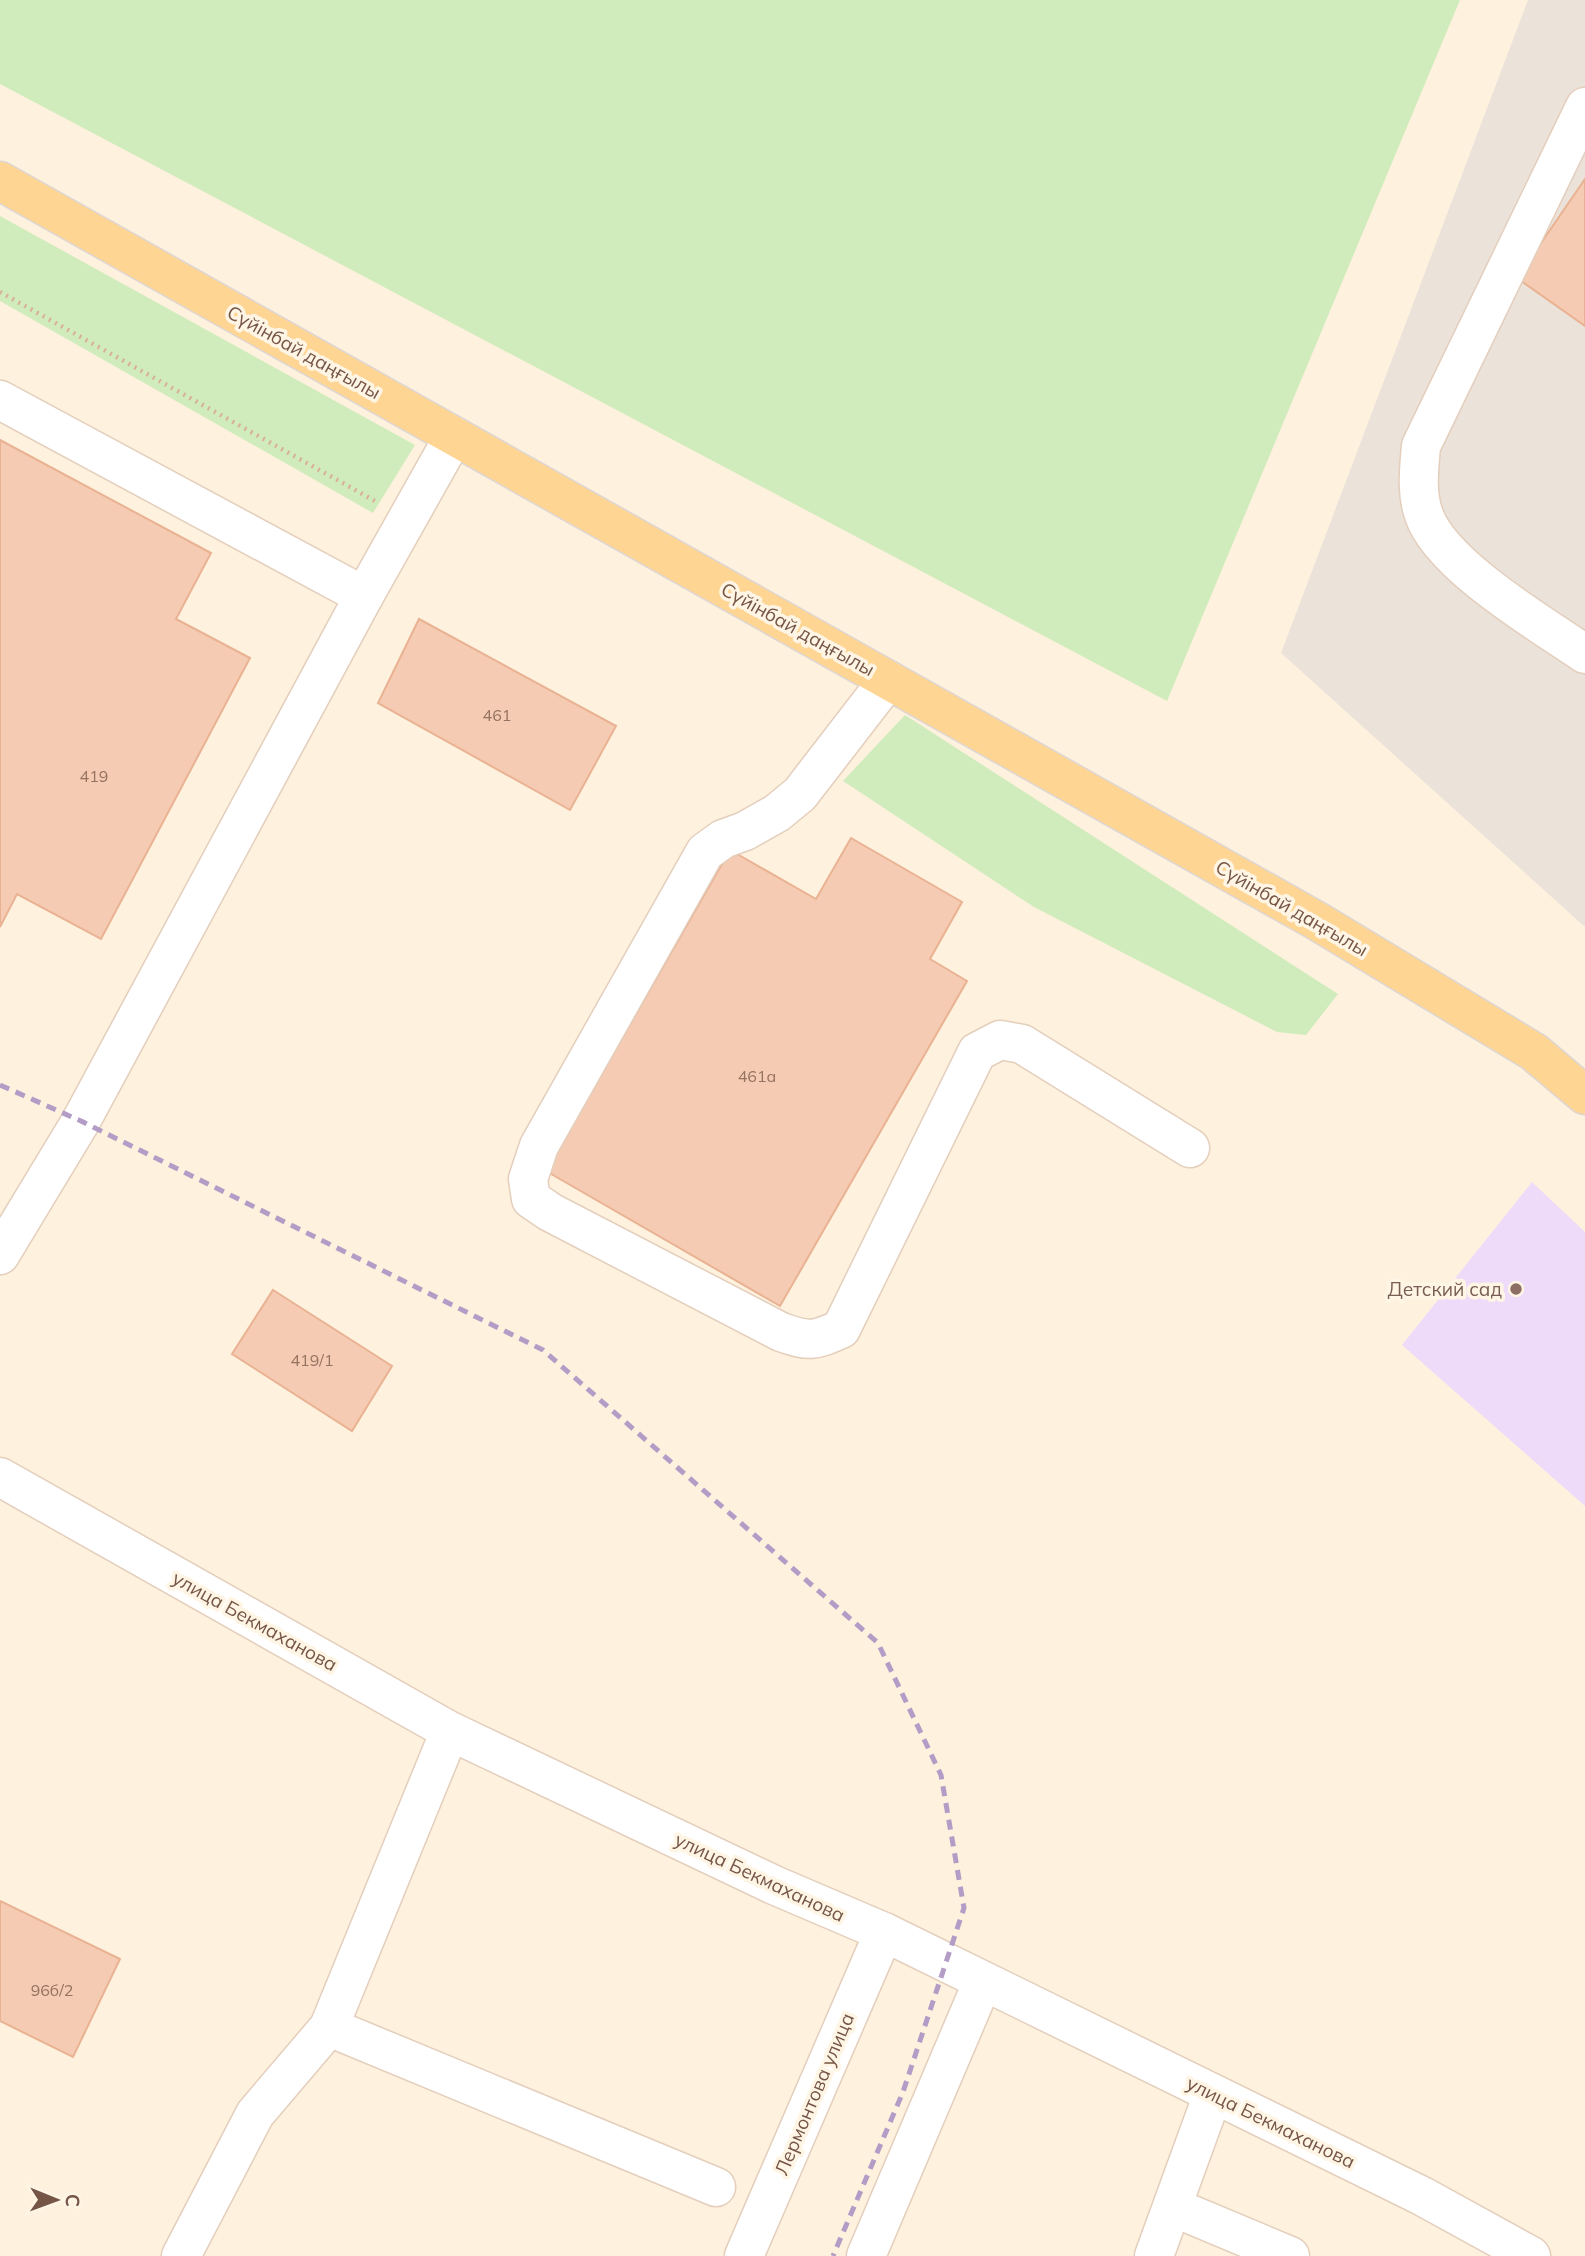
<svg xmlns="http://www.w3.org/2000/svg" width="1585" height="2256" font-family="Mulish,sans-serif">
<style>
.industrial{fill:#ebe2da}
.education{fill:#eedbfa}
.green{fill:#d0ecbc}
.building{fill:#f5ccb3;stroke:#e9b293;stroke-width:2}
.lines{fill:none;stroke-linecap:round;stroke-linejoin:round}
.minor-casing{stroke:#e4cebc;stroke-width:41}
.major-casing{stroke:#ded6d2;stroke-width:41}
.path{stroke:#d9b097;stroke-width:4.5;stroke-dasharray:2 5;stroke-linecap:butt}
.minor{stroke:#fff;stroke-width:38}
.major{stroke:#ffd593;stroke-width:38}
.rail{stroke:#b39dc6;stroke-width:5;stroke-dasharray:10 7;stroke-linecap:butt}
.education-dot{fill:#8d6e63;stroke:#fff5e5;stroke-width:2.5}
.labels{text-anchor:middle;stroke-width:7;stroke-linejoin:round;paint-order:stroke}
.number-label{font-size:16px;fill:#957360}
.street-label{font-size:19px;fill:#755545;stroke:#fff5e5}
.education-label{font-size:19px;fill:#785e54;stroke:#fff5e5;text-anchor:end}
</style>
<rect width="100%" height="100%" fill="#fef1de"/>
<path class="industrial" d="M1528 0H1585V927L1281 653Z"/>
<path class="education" d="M1532 1182 1585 1232V1506L1402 1345Z"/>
<g class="green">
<path d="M0 0H1460L1167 701 0 84Z"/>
<path d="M0 216 415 445 373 513 0 301Z"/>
<path d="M905 715 1338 994 1306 1035 1277 1032 1034 907 843 781Z"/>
</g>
<g class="building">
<path d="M1585 179V326L1517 278Z"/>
<path d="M0 440 211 553 176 619 250 658 101 939 17 894 0 927Z"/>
<path d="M419 619 616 726 570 810 378 703Z"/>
<path d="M851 838 962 902 930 959 967 981 780 1306 546 1171 730 850 816 899Z"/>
<path d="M273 1290 392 1366 352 1431 232 1354Z"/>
<path d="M0 1901 120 1959 73 2057 0 2021Z"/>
</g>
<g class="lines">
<defs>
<g id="minor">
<path d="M1585 107 1421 446C1419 470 1416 493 1424 515 1441 565 1541 624 1585 654"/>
<path d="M0 400 364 596"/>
<path d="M888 680 800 794 777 813 745 831 723 839 705 852 539 1146 528 1179 531 1199 550 1212 781 1332C809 1342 814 1341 841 1329L977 1052 1000 1040 1022 1044 1190 1148"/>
<path d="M0 1255 81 1121 364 596 454 436"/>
<path d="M0 1477 450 1731 774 1885 884 1932 1422 2196 1531 2256"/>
<path d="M329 2027 716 2187"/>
<path d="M1173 2207 1290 2256"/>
<path d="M181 2256 255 2114 329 2027 450 1731"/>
<path d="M744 2256 884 1932"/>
<path d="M866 2256 983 1981"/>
<path d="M1154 2256 1213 2094"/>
</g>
<path id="major" d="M0 181 1317 921 1534 1052 1585 1095"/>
</defs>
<use href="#minor" class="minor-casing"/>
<use href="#major" class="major-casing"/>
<path class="path" d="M0 292 375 501"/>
<use href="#minor" class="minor"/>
<use href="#major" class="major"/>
<path class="rail" d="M0 1085 81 1121 543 1350 878 1643 941 1775 964 1908 903 2092 833 2256"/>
</g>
<circle class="education-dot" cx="1516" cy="1289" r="7"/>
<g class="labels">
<g class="number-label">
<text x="497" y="721">461</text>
<text x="94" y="782">419</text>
<text x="757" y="1082">461а</text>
<text x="312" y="1366">419/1</text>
<text x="52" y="1996">96б/2</text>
</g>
<g class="street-label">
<text transform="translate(304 352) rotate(29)" y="7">Сүйінбай даңғылы</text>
<text transform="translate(798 629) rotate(29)" y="7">Сүйінбай даңғылы</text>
<text transform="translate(1292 908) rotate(30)" y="7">Сүйінбай даңғылы</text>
<text transform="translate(255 1621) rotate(29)" y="7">улица Бекмаханова</text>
<text transform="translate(760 1877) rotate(25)" y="7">улица Бекмаханова</text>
<text transform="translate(814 2094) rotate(-67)" y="7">Лермонтова улица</text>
<text transform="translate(1271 2122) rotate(26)" y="7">улица Бекмаханова</text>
</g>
<g class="education-label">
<text x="1502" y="1296">Детский сад</text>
</g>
</g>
<g transform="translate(56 2200) rotate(91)" stroke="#fff5e5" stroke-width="5" paint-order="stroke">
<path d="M0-5L12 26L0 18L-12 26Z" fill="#755545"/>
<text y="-10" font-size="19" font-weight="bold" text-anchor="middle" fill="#755545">С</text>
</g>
</svg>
